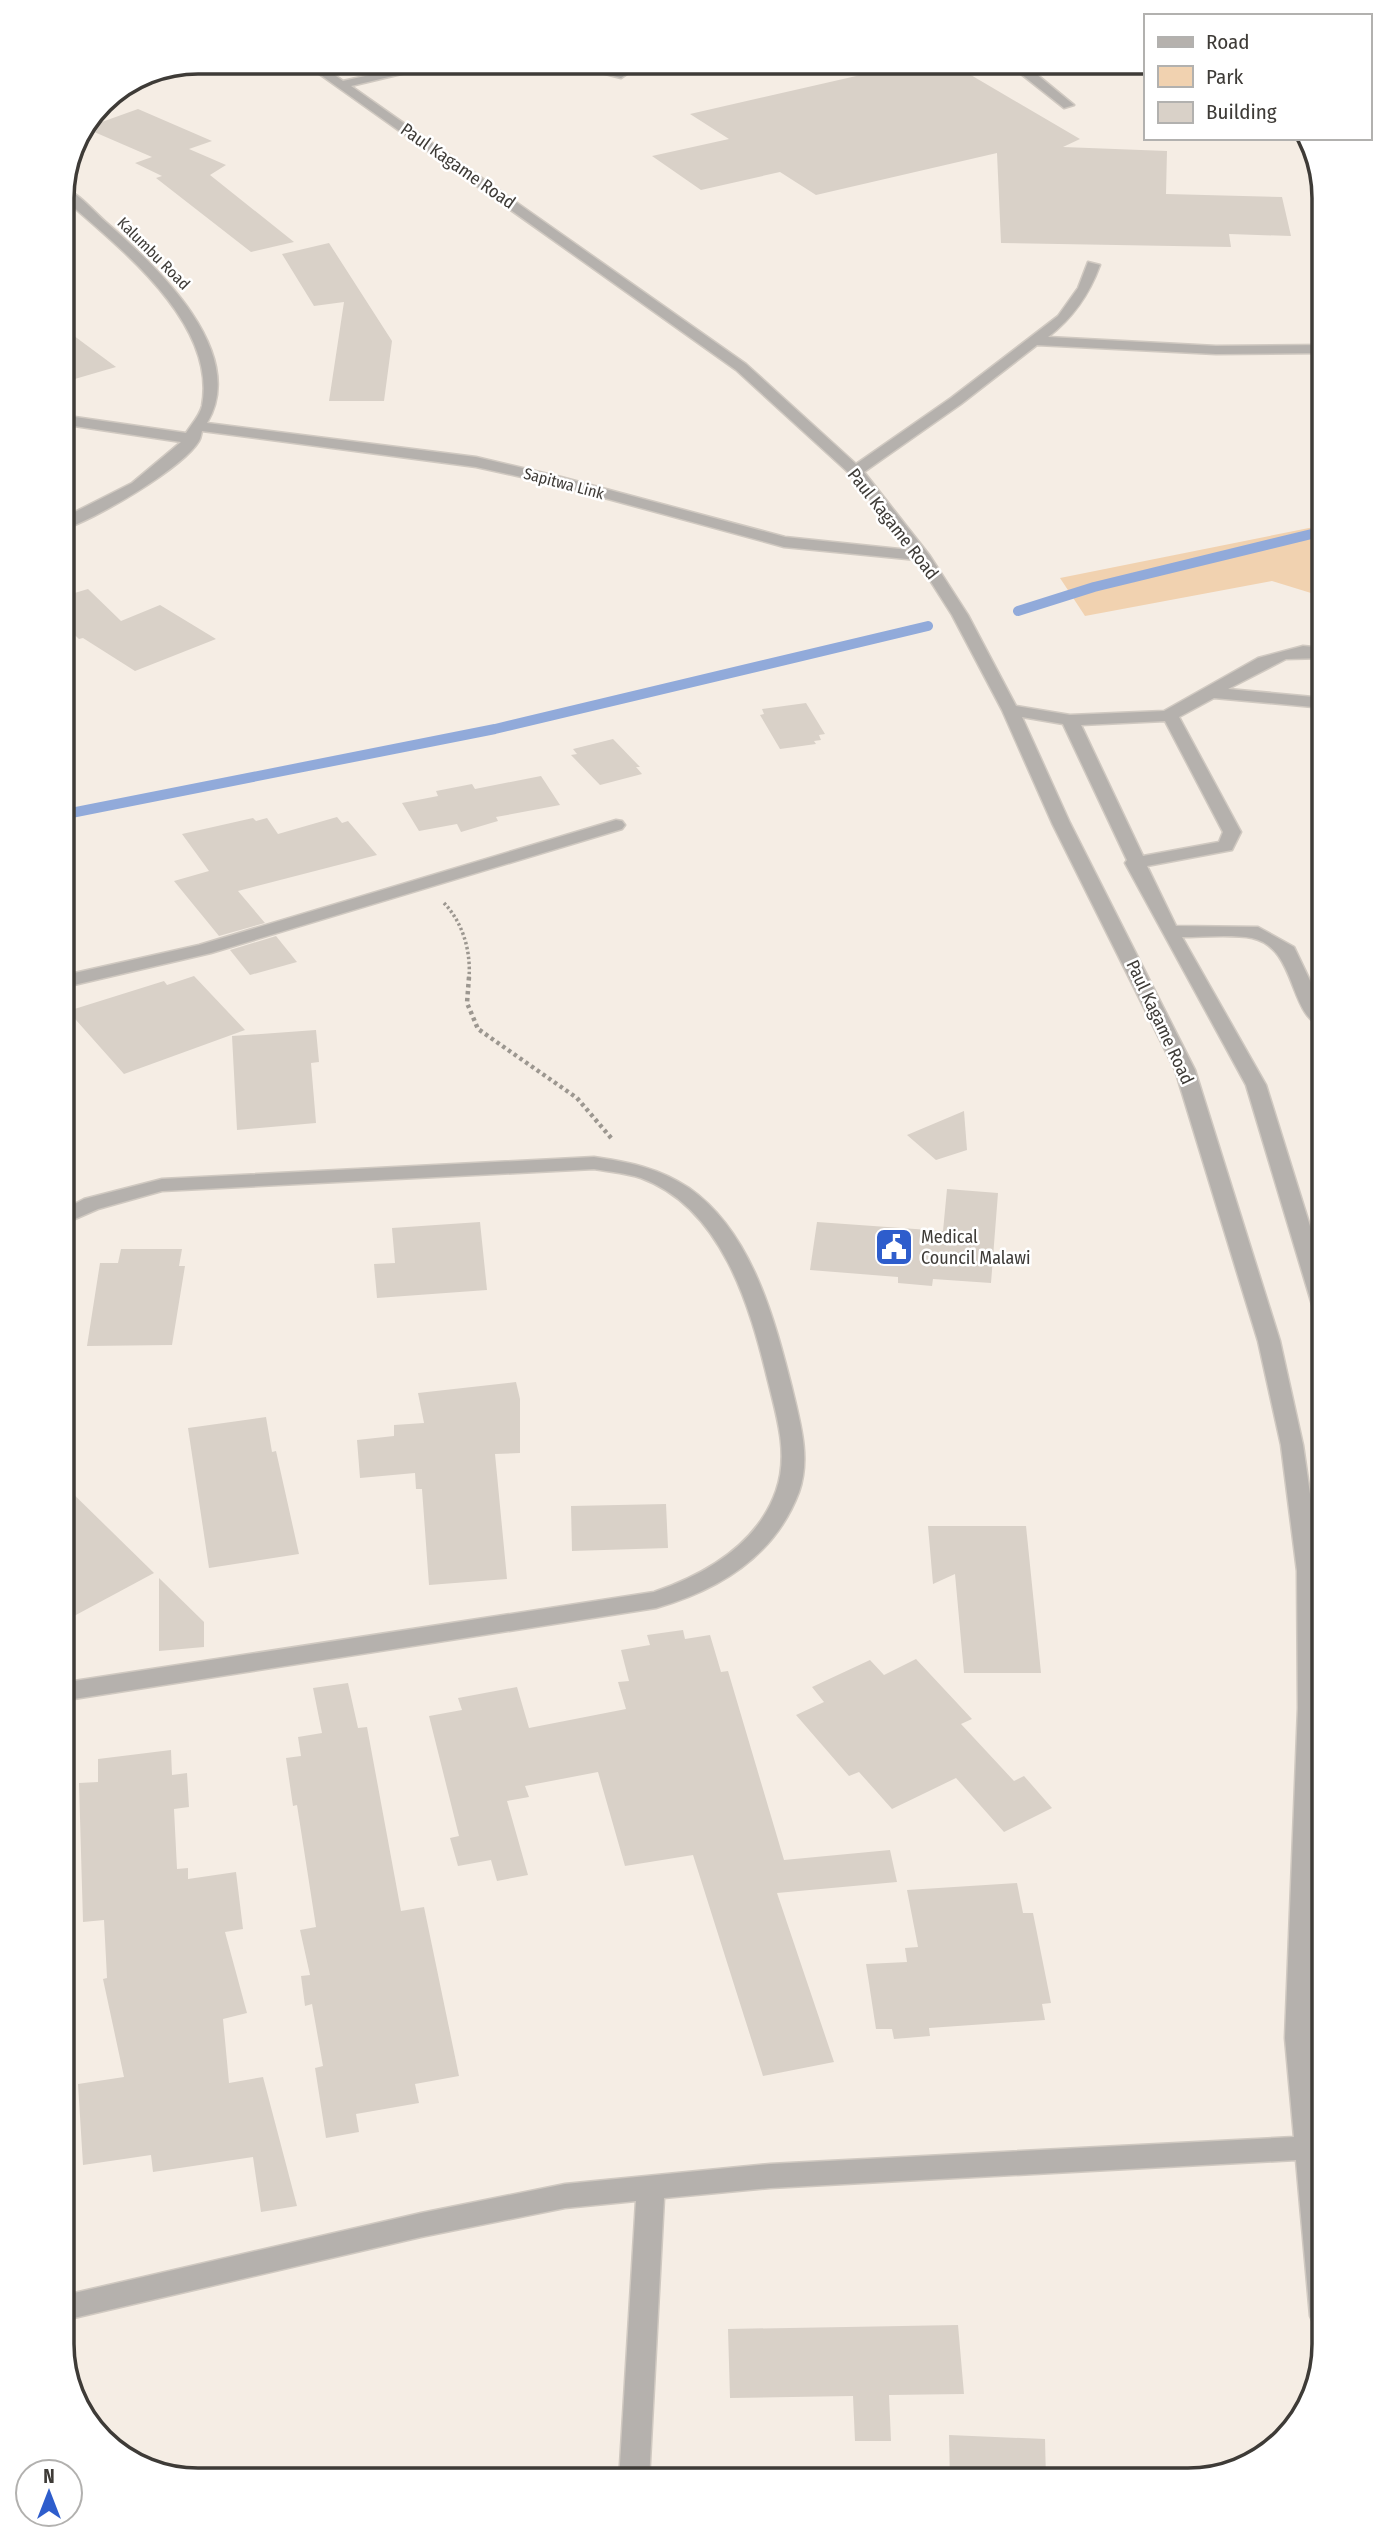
<svg xmlns="http://www.w3.org/2000/svg" width="1385" height="2542" font-family="'Fira Sans Condensed',sans-serif">
<style>
.green{fill:#f1d2b0}
.lines{fill:none;stroke-linecap:round;stroke-linejoin:round}
.stream{stroke:#91aada;stroke-width:10}
.building{fill:#d9d1c8}
.minor-casing{stroke:#d0c9c1;stroke-width:3}
.path-far1{stroke:#9c9790;stroke-width:3.5;stroke-dasharray:2.5 2.5;stroke-linecap:butt}
.path{stroke:#9c9790;stroke-width:4.5;stroke-dasharray:3.5 3.5;stroke-linecap:butt}
.minor{fill:#b5b1ad;fill-rule:evenodd}
.labels{text-anchor:middle;stroke-width:5;stroke-linejoin:round;paint-order:stroke}
.far-street-label{font-size:16px;fill:#3e3b37;stroke:#fff}
.street-label{font-size:18px;fill:#3e3b37;stroke:#fff}
.poi-label{font-size:18px;fill:#3e3b37;stroke:#fff;text-anchor:start}
.rim{fill:none;stroke:#3e3b37;stroke-width:3.5}
</style>
<rect width="100%" height="100%" fill="#f5ede4"/>
<path class="green" d="M1324 525V597L1272 581 1085 616 1060 578Z"/>
<g class="lines">
<g class="stream">
<path d="M1018 611 1094 587 1324 531"/>
<path d="M61 815 495 729 928 626"/>
</g>
</g>
<g class="building">
<path d="M922 61H947L1080 139 1063 147 1167 151 1166 194 1282 197 1291 236 1229 234 1231 247 1001 243 997 153 816 195 780 172 701 190 652 156 729 139 690 114Z"/>
<path d="M138 109 212 141 189 149 226 165 210 175 294 242 251 252 156 178 162 176 135 163 152 157 85 128Z"/>
<path d="M329 243 392 341 384 401H329L344 302 314 306 282 254Z"/>
<path d="M62 327 116 367 61 383Z"/>
<path d="M88 589 121 621 160 605 216 639 135 671 83 638 79 639 61 622V597Z"/>
<path d="M806 703 825 734 819 735 821 740 814 741 816 744 780 749 760 715 764 714 762 709Z"/>
<path d="M613 739 640 767H636L642 774 600 785 571 755 577 754 573 749Z"/>
<path d="M541 776 560 805 496 817 498 821 461 832 457 824 419 831 402 803 438 796 436 791 472 784 475 789Z"/>
<path d="M337 817 342 823 348 821 377 855 238 891 265 923 219 936 174 881 209 871 182 834 253 818 256 821 267 818 278 834Z"/>
<path d="M276 936 297 962 250 975 230 950Z"/>
<path d="M194 976 245 1030 124 1074 68 1011 164 981 167 985Z"/>
<path d="M316 1030 319 1062 311 1063 316 1123 237 1130 232 1036Z"/>
<path d="M964 1111 967 1150 936 1160 907 1135Z"/>
<path d="M947 1189 998 1193 991 1283 933 1279 932 1286 898 1283V1277L810 1270 817 1222 943 1231Z"/>
<path d="M480 1222 487 1290 377 1298 374 1264 395 1263 392 1228Z"/>
<path d="M121 1249H182L179 1266H185L172 1345 87 1346 100 1263H118Z"/>
<path d="M516 1382 520 1399V1453L495 1454 507 1579 429 1585 422 1489H416L415 1473 360 1478 357 1440 394 1436V1425L424 1423 418 1393Z"/>
<path d="M266 1417 272 1452 276 1451 299 1554 209 1568 188 1428Z"/>
<path d="M61 1482 154 1573 61 1623Z"/>
<path d="M666 1504 668 1548 572 1551 571 1506Z"/>
<path d="M928 1526H1026L1041 1673H964L955 1574 933 1584Z"/>
<path d="M159 1578 204 1622V1647L159 1651Z"/>
<path d="M683 1630 685 1639 710 1635 721 1672 728 1671 784 1860 890 1850 897 1882 777 1893 834 2062 763 2076 693 1855 625 1866 598 1772 525 1786 529 1797 507 1801 528 1875 497 1881 491 1860 458 1866 450 1838 459 1836 429 1716 462 1710 458 1698 517 1687 529 1728 626 1709 618 1682 629 1681 621 1650 650 1645 647 1635Z"/>
<path d="M916 1659 972 1719 961 1724 1014 1781 1024 1776 1052 1808 1004 1832 956 1778 892 1809 859 1772 849 1776 796 1715 824 1702 812 1687 870 1660 884 1675Z"/>
<path d="M348 1683 358 1728 367 1727 401 1911 424 1907 459 2076 415 2084 419 2103 356 2114 359 2132 326 2138 315 2068 323 2066 312 2004 305 2006 301 1976 310 1975 300 1930 316 1927 297 1805 293 1806 286 1758 301 1756 298 1737 322 1733 313 1688Z"/>
<path d="M171 1750 172 1775 187 1773 189 1807 174 1809 177 1869 188 1868V1879L236 1872 243 1929 225 1932 247 2013 223 2019 229 2083 263 2077 297 2206 261 2212 253 2157 153 2172 151 2155 83 2165 78 2084 124 2077 103 1979 107 1978 104 1920 83 1922 79 1783 98 1782V1759Z"/>
<path d="M1017 1883 1023 1913H1033L1051 2003 1042 2004 1045 2020 929 2028 930 2036 894 2039 892 2029H876L866 1964 907 1962 905 1948 918 1947 907 1890Z"/>
<path d="M958 2325 964 2394 889 2395 891 2441H855L853 2396 730 2398 728 2329Z"/>
<path d="M949 2435 1045 2439 1046 2481H950Z"/>
</g>
<g class="lines">
<defs>
<g id="minor">
<path d="M301 61H315L343 81 432 61H456L351 86 746 364 856 464 951 398 1058 316 1078 288 1088 262 1100 265C1089 295 1073 318 1048 337L1216 346 1324 345V353L1216 354 1037 345 961 404 864 472 930 556 968 615 1016 706 1070 715 1164 711 1258 658 1303 646 1324 648V658L1286 659 1228 689 1324 698V708L1214 698 1179 717 1241 832 1232 850 1147 866 1176 926 1258 927 1294 947 1324 1010V1027C1288 1018 1298 948 1252 938 1231 934 1204 937 1182 937L1266 1085 1324 1271V1315L1313 1308 1246 1085 1125 863 1127 860 1063 724 1022 717 1070 823 1195 1070 1280 1341 1303 1445 1321 1571 1322 1708 1311 2038 1324 2166V2328L1314 2325 1310 2316 1296 2160 770 2188 664 2198 649 2481H619L636 2201 565 2208 421 2237 61 2321V2296L421 2213 565 2184 770 2164 1294 2137 1285 2038 1298 1708 1297 1571 1281 1445 1258 1341 1175 1070 1052 823 1002 710 952 615 917 560 784 547 553 484 476 467 202 431C201 434 201 438 199 441 183 468 93 521 61 530V519L132 483 181 442 61 424V415L186 433C191 425 200 415 202 406 218 322 117 246 62 197V187C78 192 95 213 108 224 157 267 249 352 207 423L476 457 561 477 785 537 909 550 850 474 736 370ZM1165 721 1223 832 1219 842 1143 856 1081 725Z"/>
<path d="M555 61H580L627 74 621 78Z"/>
<path d="M995 62 1024 64 1074 105 1064 108 1016 70Z"/>
<path d="M616 820 622 821 625 825 622 829 211 953 61 988V976L199 945Z"/>
<path d="M594 1157C629 1162 659 1168 689 1188 752 1232 774 1318 792 1388 800 1422 811 1458 799 1492 775 1556 719 1590 656 1608L61 1701V1683L654 1592C706 1574 757 1545 776 1491 789 1455 777 1417 768 1381 750 1306 722 1208 641 1178 626 1173 610 1172 594 1169L162 1191 98 1209 61 1225V1211L84 1199 162 1179Z"/>
</g>
</defs>
<use href="#minor" class="minor-casing"/>
<path class="path-far1" d="M444 903C463 923 471 951 469 978"/>
<path class="path" d="M469 977 467 1003 478 1029 577 1098 612 1139"/>
<use href="#minor" class="minor"/>
</g>
<defs>
<symbol id="civic-square" viewBox="-11 -11 22 22"><rect x="-9" y="-9" width="18" height="18" rx="4" fill="#2e5dcc" stroke="#fff"/><path d="M-.6-6.5H3V-4.5H.6V-3L4-1V1h2V6H-6V1h2V-1L-.6-3ZM-1.2 2.5V6h2.4V2.5Z" fill="#fff"/></symbol>
</defs>
<g fill-rule="evenodd">
<use href="#civic-square" x="872" y="1225" width="44" height="44"/>
</g>
<g class="labels">
<g class="far-street-label">
<text transform="translate(154 253) rotate(45)" y="6">Kalumbu Road</text>
<text transform="translate(564 483) rotate(15)" y="6">Sapitwa Link</text>
</g>
<g class="street-label">
<text transform="translate(458 166) rotate(35)" y="6">Paul Kagame Road</text>
<text transform="translate(893 524) rotate(52)" y="6">Paul Kagame Road</text>
<text transform="translate(1160 1022) rotate(65)" y="6">Paul Kagame Road</text>
</g>
<g class="poi-label">
<text x="921" y="1243">Medical<tspan x="921" dy="21">Council Malawi</tspan></text>
</g>
</g>
<path d="M0 0H1385V2542H0ZM198 74H1188A124 124 0 0 1 1312 198V2344A124 124 0 0 1 1188 2468H198A124 124 0 0 1 74 2344V198A124 124 0 0 1 198 74Z" fill="#fff" fill-rule="evenodd"/>
<path class="rim" d="M198 74H1188A124 124 0 0 1 1312 198V2344A124 124 0 0 1 1188 2468H198A124 124 0 0 1 74 2344V198A124 124 0 0 1 198 74Z"/>
<rect x="1144" y="14" width="228" height="126" fill="#ffffff" stroke="#b2b1af" stroke-width="2"/>
<rect x="1158" y="37" width="35" height="10" fill="#b5b1ad" stroke="#b2b1af" stroke-width="2"/>
<text x="1206" y="49" font-size="21" fill="#3e3b37">Road</text>
<rect x="1158" y="66" width="35" height="21" fill="#f1d2b0" stroke="#b2b1af" stroke-width="2"/>
<text x="1206" y="84" font-size="21" fill="#3e3b37">Park</text>
<rect x="1158" y="102" width="35" height="21" fill="#d9d1c8" stroke="#b2b1af" stroke-width="2"/>
<text x="1206" y="119" font-size="21" fill="#3e3b37">Building</text>
<g transform="translate(49 2493)"><circle r="33" fill="#ffffff" stroke="#b2b1af" stroke-width="2"/>
<path d="M0-5L12 26L0 18L-12 26Z" fill="#2e5dcc"/>
<text y="-10" font-size="19" font-weight="bold" text-anchor="middle" fill="#3e3b37">N</text>
</g>
</svg>
